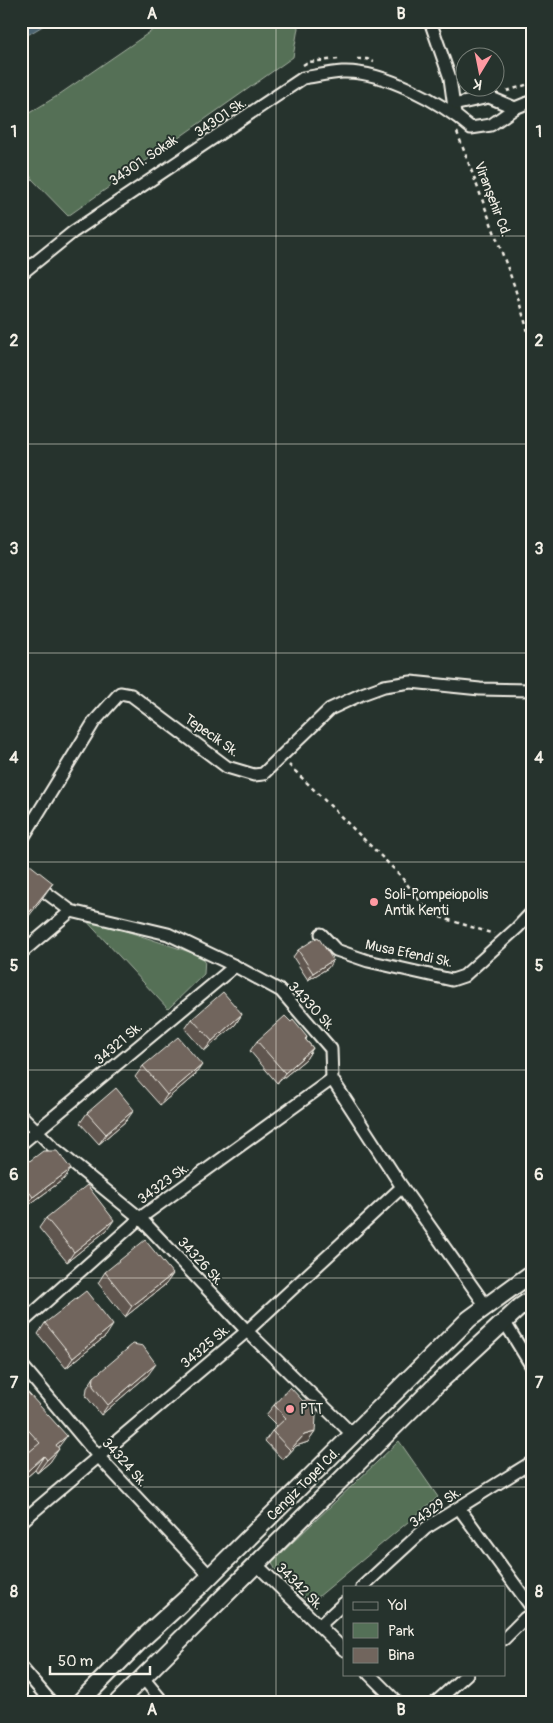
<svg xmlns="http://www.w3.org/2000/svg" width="553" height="1723" font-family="Pangolin,sans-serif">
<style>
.green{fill:#547057;stroke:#a4b0a0}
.water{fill:#4b6470;stroke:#8f9ca0}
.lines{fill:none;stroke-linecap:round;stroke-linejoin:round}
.street-casing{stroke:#f4f1e8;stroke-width:15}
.secondary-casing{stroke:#f4f1e8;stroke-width:20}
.path{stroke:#f4f1e8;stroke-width:2.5;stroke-dasharray:4 4;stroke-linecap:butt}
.street{stroke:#26332d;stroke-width:11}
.secondary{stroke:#26332d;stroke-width:16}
.wall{fill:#615750;stroke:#f4f1e8}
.shaded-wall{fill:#4f4741;stroke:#f4f1e8}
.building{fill:#71655d;stroke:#f4f1e8}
.grid{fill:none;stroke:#f4f1e8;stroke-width:1;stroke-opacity:0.55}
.poi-dot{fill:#ff9aa2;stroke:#26332d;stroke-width:2}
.labels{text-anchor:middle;stroke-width:4;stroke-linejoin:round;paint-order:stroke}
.street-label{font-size:14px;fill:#f4f1e8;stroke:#26332d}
.poi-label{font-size:14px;fill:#f4f1e8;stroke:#26332d;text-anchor:start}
.neatline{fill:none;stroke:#f4f1e8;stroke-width:2}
.grid-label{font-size:16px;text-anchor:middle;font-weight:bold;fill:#f4f1e8}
</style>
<rect width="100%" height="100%" fill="#26332d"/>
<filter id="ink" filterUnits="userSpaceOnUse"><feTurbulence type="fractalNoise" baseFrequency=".02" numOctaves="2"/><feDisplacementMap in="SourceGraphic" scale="10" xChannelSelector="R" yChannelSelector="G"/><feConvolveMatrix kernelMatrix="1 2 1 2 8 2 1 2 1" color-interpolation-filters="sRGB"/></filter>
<g filter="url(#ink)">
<g class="green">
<path d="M166 21H297L298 28 293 57 68 216 32 179 21 160V118L54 98Z"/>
<path d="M83 917 205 957 204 974 168 1009Z"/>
<path d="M399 1441 438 1497 318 1597 309 1602 275 1569 272 1562Z"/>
</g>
<path class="water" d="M21 21H51L21 39Z"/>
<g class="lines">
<defs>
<g id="street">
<path d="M430 21 450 78 455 115"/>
<path d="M453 105 489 97 515 108"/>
<path d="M21 274 73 232 303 78C316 76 329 73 342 72 383 70 441 102 471 128L491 125 515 108 532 101"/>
<path d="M21 841 94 722 120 693 131 695 227 767 254 775 263 774 330 709 362 694 384 686 411 682 480 689 532 690"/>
<path d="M21 874 71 911 168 934 235 966 281 991 331 1049 332 1079 402 1187 486 1306"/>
<path d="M321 934 336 950 368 961 452 980 464 976 517 928 532 912"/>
<path d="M21 953 71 911"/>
<path d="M21 1115 55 1149 140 1218 247 1331 353 1435"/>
<path d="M21 1144 235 966"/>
<path d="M504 1321 532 1367"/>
<path d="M21 1324 140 1218 332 1079"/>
<path d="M21 1364 98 1456 210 1576"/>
<path d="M459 1508 532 1608"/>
<path d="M21 1522 247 1331 402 1187"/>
<path d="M257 1565 344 1650"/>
<path d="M362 1587 426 1528 532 1462"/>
<path d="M319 1626 344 1603"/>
<path d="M504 1639 525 1618 532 1614"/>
<path d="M21 1667 51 1702"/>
<path d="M369 1674 397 1702"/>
<path d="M143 1678 163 1702"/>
<path d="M436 1702 467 1674"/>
</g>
<g id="secondary">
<path d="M80 1702 143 1638 200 1586 294 1493 469 1319 532 1273"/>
<path d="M118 1702 434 1387 520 1307 532 1299"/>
</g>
</defs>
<use href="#street" class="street-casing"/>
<use href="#secondary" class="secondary-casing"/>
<g class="path">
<path d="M357 59H367L374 62"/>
<path d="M303 65 308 62 339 59"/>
<path d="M507 91 532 83"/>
<path d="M457 132 514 285 532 345"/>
<path d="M289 765 399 874 430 914 494 934"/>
</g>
<use href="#street" class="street"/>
<use href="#secondary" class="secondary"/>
</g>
<g class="wall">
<path d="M298 950 328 968 308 980 293 957Z"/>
<path d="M242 1014 235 1025 204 1051 185 1029 192 1019Z"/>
<path d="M291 1022 307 1037 306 1040 313 1048 306 1059 277 1083 250 1051 257 1041Z"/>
<path d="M143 1066 195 1075 160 1105 135 1077Z"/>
<path d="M87 1113 127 1120 99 1144 80 1123Z"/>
<path d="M23 1166 64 1179 26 1207 21 1201V1168Z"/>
<path d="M46 1218 107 1230 67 1262 39 1228Z"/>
<path d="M105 1272 166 1284 125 1317 98 1283Z"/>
<path d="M45 1323 106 1336 66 1368 38 1334Z"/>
<path d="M148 1375 101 1415 86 1396 87 1388 94 1377Z"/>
<path d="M21 1385 58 1448 50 1462 37 1473 35 1470 21 1482V1455L23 1457 28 1453 21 1446Z"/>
<path d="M274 1405 315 1432 308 1442 296 1446 283 1460 265 1441 272 1431 277 1426 266 1415Z"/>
</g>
<g class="shaded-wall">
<path d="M53 883 36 907 21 926V923Z"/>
<path d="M333 960 328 968 308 980 313 973Z"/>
<path d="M242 1014 235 1025 204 1051 212 1041Z"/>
<path d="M313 1048 306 1059 277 1083 285 1073Z"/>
<path d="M202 1065 195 1075 160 1105 167 1095Z"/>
<path d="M134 1110 127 1120 99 1144 106 1134Z"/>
<path d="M71 1169 64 1179 26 1207 33 1197Z"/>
<path d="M114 1220 107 1230 67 1262 74 1252Z"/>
<path d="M173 1274 166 1284 125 1317 132 1306Z"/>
<path d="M113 1325 106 1336 66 1368 73 1358Z"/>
<path d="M156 1364 148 1375 101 1415 108 1405Z"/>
<path d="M315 1432 308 1442 296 1446 283 1460 290 1450 304 1435Z"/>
<path d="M67 1436 57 1449 56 1445Z"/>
<path d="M59 1449 50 1462 37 1473 47 1460Z"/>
<path d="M44 1456 35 1470 21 1482V1477Z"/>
</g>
<g class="building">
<path d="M29 864 53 883 21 923V874Z"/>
<path d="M318 937 333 960 313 973 298 950Z"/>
<path d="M223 992 242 1014 212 1041 192 1019Z"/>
<path d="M285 1016 291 1022 293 1020 307 1037 305 1039 313 1048 285 1073 257 1041Z"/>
<path d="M178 1037 202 1065 167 1095 143 1066Z"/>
<path d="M116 1088 134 1110 106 1134 87 1113Z"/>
<path d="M43 1151H57L71 1169 33 1197 21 1181V1172L23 1166Z"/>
<path d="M87 1185 114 1220 74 1252 46 1218Z"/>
<path d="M145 1240 173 1274 132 1306 105 1272Z"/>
<path d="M86 1291 113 1325 73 1358 45 1323Z"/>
<path d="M133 1344 143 1346 156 1364 108 1405 93 1386 94 1377Z"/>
<path d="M21 1385 67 1436 56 1445 59 1449 47 1460 44 1456 21 1477V1455L23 1457 40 1443 21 1422Z"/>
<path d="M290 1387 303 1401 307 1400 317 1402 315 1432 304 1435 290 1450 272 1431 286 1418 274 1405Z"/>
</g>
</g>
<path class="grid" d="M276 21V1702M21 236H532M21 444H532M21 653H532M21 862H532M21 1070H532M21 1278H532M21 1487H532"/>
<g class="poi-dot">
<circle cx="374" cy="902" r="5"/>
<circle cx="290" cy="1409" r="5"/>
</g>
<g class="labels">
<g class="street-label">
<text transform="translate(220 117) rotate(-34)" y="5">34301 Sk.</text>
<text transform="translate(143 160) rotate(-34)" y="5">34301. Sokak</text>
<text transform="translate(493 199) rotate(69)" y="5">Viranşehir Cd.</text>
<text transform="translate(212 735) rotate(35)" y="5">Tepecik Sk.</text>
<text transform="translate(409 953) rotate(12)" y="5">Musa Efendi Sk.</text>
<text transform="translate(312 1006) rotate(47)" y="5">34330 Sk.</text>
<text transform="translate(118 1043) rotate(-40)" y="5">34321 Sk.</text>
<text transform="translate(163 1183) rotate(-36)" y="5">34323 Sk.</text>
<text transform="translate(201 1261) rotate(47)" y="5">34326 Sk.</text>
<text transform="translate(205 1346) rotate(-40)" y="5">34325 Sk.</text>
<text transform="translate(125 1462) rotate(48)" y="5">34324 Sk.</text>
<text transform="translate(303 1484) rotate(-45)" y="5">Cengiz Topel Cd.</text>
<text transform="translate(435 1507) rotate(-35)" y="5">34329 Sk.</text>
<text transform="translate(300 1586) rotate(45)" y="5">34342 Sk.</text>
</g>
<g class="poi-label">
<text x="384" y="899">Soli-Pompeiopolis<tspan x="384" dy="16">Antik Kenti</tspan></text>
<text x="300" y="1414">PTT</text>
</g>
</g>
<rect width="553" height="1723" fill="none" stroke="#26332d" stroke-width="55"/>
<rect x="343" y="1586" width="162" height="90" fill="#26332d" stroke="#787f78"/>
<rect x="353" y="1602" width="25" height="8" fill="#26332d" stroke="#787f78"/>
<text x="388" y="1610" font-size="15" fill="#f4f1e8">Yol</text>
<rect x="353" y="1623" width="25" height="15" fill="#547057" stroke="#787f78"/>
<text x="388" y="1636" font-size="15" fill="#f4f1e8">Park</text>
<rect x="353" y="1648" width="25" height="15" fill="#71655d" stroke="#787f78"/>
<text x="388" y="1660" font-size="15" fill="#f4f1e8">Bina</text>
<g transform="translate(480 72) rotate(190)"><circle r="24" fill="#26332d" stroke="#787f78"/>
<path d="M0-4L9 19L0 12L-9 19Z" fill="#ff9aa2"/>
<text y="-8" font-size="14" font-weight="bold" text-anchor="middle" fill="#f4f1e8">K</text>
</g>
<path d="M50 1666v8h100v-8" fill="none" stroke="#f4f1e8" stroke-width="2.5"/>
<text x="58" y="1666" font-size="15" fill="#f4f1e8" stroke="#26332d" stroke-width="4" paint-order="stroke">50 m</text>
<rect x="28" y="28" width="498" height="1668" class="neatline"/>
<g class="grid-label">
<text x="152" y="19">A</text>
<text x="401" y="19">B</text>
<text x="14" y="137">1</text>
<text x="539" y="137">1</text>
<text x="14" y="346">2</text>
<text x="539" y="346">2</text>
<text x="14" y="554">3</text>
<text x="539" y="554">3</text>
<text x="14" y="763">4</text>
<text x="539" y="763">4</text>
<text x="14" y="971">5</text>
<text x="539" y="971">5</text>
<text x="14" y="1180">6</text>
<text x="539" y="1180">6</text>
<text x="14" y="1388">7</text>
<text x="539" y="1388">7</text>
<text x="14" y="1597">8</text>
<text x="539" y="1597">8</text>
<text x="152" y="1715">A</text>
<text x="401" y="1715">B</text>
</g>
</svg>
